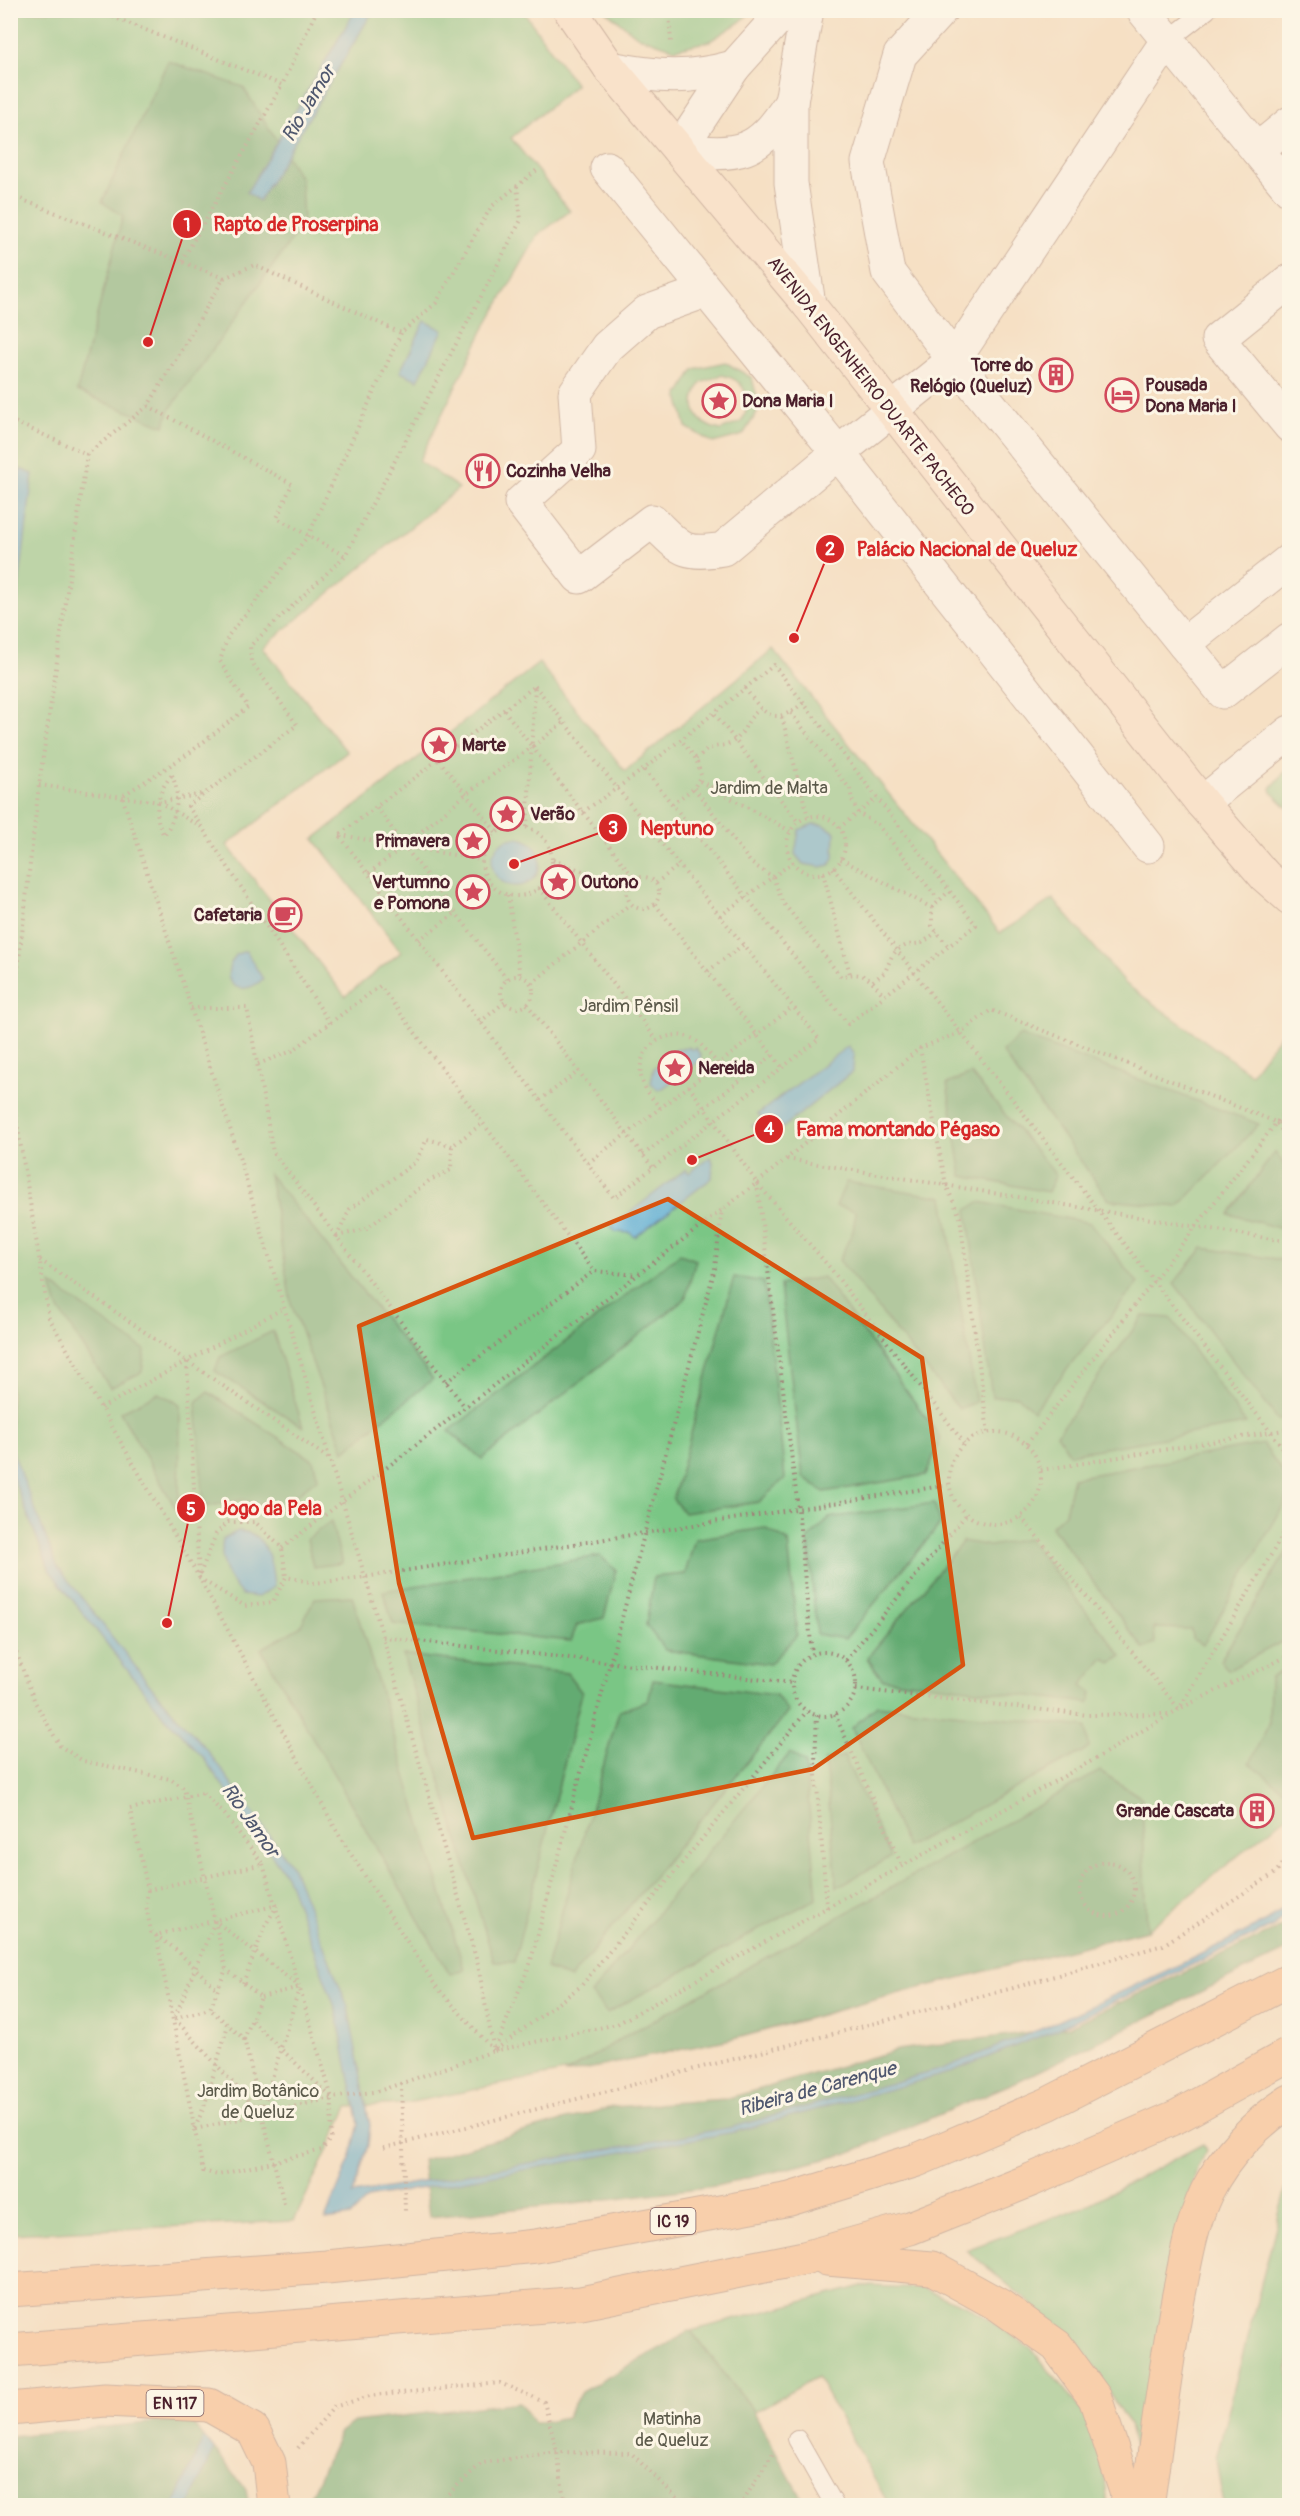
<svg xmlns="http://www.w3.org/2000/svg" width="1300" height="2516" font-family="Pangolin,sans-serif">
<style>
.green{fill:#7ac685;stroke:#627258;stroke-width:1.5;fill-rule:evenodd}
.forest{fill:#63ab72;stroke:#56654e;stroke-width:1.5}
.water{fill:#57aad3;stroke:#50647f;stroke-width:1.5}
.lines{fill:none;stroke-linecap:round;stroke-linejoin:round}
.lane-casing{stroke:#a08078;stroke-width:20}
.street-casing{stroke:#a08078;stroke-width:35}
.secondary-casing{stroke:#a08078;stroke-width:35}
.primary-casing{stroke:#a08078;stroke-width:35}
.highway-casing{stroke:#a08078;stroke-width:35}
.path{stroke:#a08078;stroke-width:4;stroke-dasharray:1.5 4.5;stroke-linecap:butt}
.lane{stroke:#fff;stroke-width:18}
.street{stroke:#fff;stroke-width:33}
.secondary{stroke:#fde4d1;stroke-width:33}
.primary{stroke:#fbbb8d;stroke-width:33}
.highway{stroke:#fbbb8d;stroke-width:33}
.marked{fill:none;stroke:#d8530f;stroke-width:4.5;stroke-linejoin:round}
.labels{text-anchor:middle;stroke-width:6;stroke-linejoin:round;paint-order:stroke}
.shield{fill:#fcf5e5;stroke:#7f5f63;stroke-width:1.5}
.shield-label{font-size:16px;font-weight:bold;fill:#4a1f2b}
.poi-label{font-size:18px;font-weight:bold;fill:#4a1f2b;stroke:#fcf5e5;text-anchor:start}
.street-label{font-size:18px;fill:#4a1f2b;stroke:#fcf5e5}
.park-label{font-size:18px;fill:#5b594a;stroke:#fcf5e5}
.water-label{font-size:20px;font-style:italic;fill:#4f576e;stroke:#fcf5e5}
.leader{fill:none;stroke:#d62828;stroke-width:2}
.callout-dot{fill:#d62828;stroke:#fcf5e5;stroke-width:2}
.mark-label{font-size:18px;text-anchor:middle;font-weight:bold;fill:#fff}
.callout-label{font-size:20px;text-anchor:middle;font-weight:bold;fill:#d62828;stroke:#fcf5e5;stroke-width:6;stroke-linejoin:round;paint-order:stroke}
</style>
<rect width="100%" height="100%" fill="#fcf5e5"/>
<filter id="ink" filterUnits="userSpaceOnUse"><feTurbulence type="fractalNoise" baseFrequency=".0167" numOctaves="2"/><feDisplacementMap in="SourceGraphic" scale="12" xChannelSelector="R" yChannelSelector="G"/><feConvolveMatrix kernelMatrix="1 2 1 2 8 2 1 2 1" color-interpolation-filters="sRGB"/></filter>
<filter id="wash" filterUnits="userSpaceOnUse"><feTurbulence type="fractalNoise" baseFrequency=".008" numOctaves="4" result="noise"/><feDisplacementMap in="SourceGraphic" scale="24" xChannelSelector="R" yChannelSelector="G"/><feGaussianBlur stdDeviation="1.35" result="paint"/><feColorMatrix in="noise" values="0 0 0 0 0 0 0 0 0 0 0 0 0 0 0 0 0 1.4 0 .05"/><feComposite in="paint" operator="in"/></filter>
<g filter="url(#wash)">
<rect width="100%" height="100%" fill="#f5e0c4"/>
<g class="green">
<path d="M10 11H523L576 85 511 138 570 211 538 235 483 331 419 461 459 488 263 647 347 752 227 845 345 996 401 952 314 839 539 663 625 771 773 649 1000 933 1053 899 1126 984 1251 1074 1289 1023V1814L1147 1930 896 1994 741 2037 402 2104 348 2107 294 2221 11 2234Z"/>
<path d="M606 11H752L740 22 710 41 675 49 637 36Z"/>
<path d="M725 362 752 378 760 408 743 435 713 443 686 427 678 396 694 369ZM721 375C746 379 754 401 741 422L721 430C695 425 687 405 701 383Z"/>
<path d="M1289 767V809L1272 793 1271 788Z"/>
<path d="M1203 2144 1207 2150 1197 2168 1163 2298 1145 2453 1135 2451 1129 2425 1080 2344 966 2250 1085 2206Z"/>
<path d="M1289 2176V2505H1223L1216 2458Z"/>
<path d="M862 2286 922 2288 970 2307 1031 2348 1084 2414 1101 2452 1107 2505H889L817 2377 754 2412 691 2331Z"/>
</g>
<g class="forest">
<path d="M168 61 243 87 301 179 303 224 170 409 164 426 77 391 123 216 102 202Z"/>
<path d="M1020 1035 1259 1124 1178 1207 1109 1200 1002 1052Z"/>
<path d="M971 1074 1056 1175 1048 1192 962 1176 947 1084Z"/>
<path d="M1275 1152 1289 1170V1231L1229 1214Z"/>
<path d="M269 1174 433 1379 344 1451 291 1303Z"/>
<path d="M846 1182 943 1197 976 1402 959 1409 839 1260 853 1231 856 1211 836 1206Z"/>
<path d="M979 1202 1090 1223 1138 1283 1033 1411 1018 1396 992 1397 967 1210Z"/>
<path d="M1203 1248 1289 1261V1419L1278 1420 1174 1283Z"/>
<path d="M680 1254 696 1260 685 1299 482 1459 449 1431Z"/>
<path d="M734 1277 764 1282 785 1478 759 1502 684 1513 673 1499Z"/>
<path d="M823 1277 941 1438 926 1475 824 1492 803 1477 780 1285Z"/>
<path d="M51 1284 145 1350 142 1372 110 1388 58 1308Z"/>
<path d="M1143 1316 1171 1318 1246 1424 1070 1454 1057 1434Z"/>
<path d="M273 1331 303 1427 215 1371 220 1357Z"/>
<path d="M208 1392 313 1460 318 1478 278 1509 242 1500 204 1507 196 1402Z"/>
<path d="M158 1393 180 1404 179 1514 120 1412Z"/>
<path d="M1263 1444 1289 1481V1496L1203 1645 1192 1639 1191 1629 1154 1628 1155 1643 1144 1649 1051 1526 1065 1513 1073 1478Z"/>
<path d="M934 1503 941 1523 845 1639 817 1634 808 1539 829 1518Z"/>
<path d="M331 1521 342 1563 313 1567 307 1539Z"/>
<path d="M765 1528 788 1541 797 1635 770 1664 665 1650 646 1625 654 1577 685 1574 695 1539Z"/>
<path d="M1028 1539 1122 1656 1111 1663 1104 1658 1082 1685 1092 1693 1089 1703 882 1679 867 1658 963 1541 990 1546Z"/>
<path d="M1289 1548V1638L1229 1670 1220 1661Z"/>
<path d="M600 1556 616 1570 604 1618 577 1625 571 1641 393 1624 383 1591Z"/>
<path d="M352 1596 464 1969 450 1974 261 1649 300 1627 315 1598Z"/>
<path d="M403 1655 567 1673 582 1693 514 1962H494Z"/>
<path d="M1289 1667V1794L1249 1763 1269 1724 1270 1678Z"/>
<path d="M653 1680 776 1695 788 1712 570 1979 546 1968 619 1711 648 1701Z"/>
<path d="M877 1705 1086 1727 1089 1748 907 1847 852 1728Z"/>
<path d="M790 1753 805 1763 817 1898 607 2013 591 1994Z"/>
<path d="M844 1756 891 1857 837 1887 825 1761Z"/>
<path d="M1100 1771 1142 1798 1147 1930 896 1994 741 2037 564 2074 627 2035Z"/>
<path d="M1289 1923V1949L1018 2081 846 2154 716 2186 558 2205 429 2217 422 2160 612 2107 725 2099 897 2050 1068 2027Z"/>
<path d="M691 2331 754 2412 805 2505H306L340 2432 354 2422 519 2402 535 2423 566 2417 581 2392Z"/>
<path d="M190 2419 246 2489 249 2505 13 2506 11 2502V2436Z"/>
</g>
<g class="water">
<path d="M355 11H373L259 201 247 192Z"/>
<path d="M425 321 443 330 418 380 400 372Z"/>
<path d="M20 469 33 474 11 652 10 550Z"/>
<path d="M813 824 824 825 835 832 834 858 830 865 821 867 803 864 795 854 799 830Z"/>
<circle cx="516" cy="862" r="24"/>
<path d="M246 951 263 979C239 1001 215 980 237 954Z"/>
<path d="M848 1046 854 1055 853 1071 775 1134 769 1130 752 1126 762 1119 758 1114Z"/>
<path d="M689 1047 692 1050 695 1047 701 1056 699 1061 663 1088 658 1090 651 1083 654 1068 675 1050Z"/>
<path d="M710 1157 713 1162 712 1178 635 1237 630 1233 616 1232 611 1227 686 1169 689 1173Z"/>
<path d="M10 1445 57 1566 156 1693 207 1750 293 1868 348 2007 370 2125 368 2145 353 2194 733 2127 942 2069 1048 2026 1185 1962 1267 1921 1289 1903V1912L1273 1926 1051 2032 945 2074 734 2132 368 2198 351 2216 325 2220 350 2159 359 2124 336 2010 286 1875 202 1756 161 1713 50 1571 11 1473Z"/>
<path d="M238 1531C242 1532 249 1532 252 1534 269 1543 273 1570 274 1587L258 1597 242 1595C226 1577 219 1563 223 1539Z"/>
<path d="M204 2437 214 2449 189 2505H174Z"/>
</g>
</g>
<g filter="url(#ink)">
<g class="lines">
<defs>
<g id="lane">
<path d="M1167 41 1207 10"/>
<path d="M797 2439 835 2506"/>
</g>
<g id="street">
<path d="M785 10 734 67 679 150C739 156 757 156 791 102"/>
<path d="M807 10 791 102V183L809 305"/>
<path d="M941 10 900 55 868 162 888 272 954 360 1184 644"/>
<path d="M1143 10 1257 150 1290 123"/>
<path d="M610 68C658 77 686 80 734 67"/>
<path d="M1257 150 1290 190"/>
<path d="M607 168 838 453 954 360 1167 41"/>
<path d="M1290 281 1218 339 1290 426"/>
<path d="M706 291 647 312 607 347 575 393 579 450 521 502 579 577 652 521C680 548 682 556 723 549L838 453 1148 846"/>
<path d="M1290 560 1184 644 1223 692 1290 639"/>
<path d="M1202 803 1290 732"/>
</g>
<path id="secondary" d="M570 10 610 68 809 305 1202 803 1265 876 1290 898"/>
<path id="primary" d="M10 2409 105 2400 209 2405 253 2430 269 2463 274 2506"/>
<g id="highway">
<path d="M827 2259 932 2268 999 2305 1057 2346 1095 2398 1131 2506"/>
<path d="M10 2290 327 2267 536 2246 790 2199 917 2160 1048 2104 1290 1980"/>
<path d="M10 2350 581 2303 804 2258 910 2228 1031 2180 1178 2116 1290 2054"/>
<path d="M1147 2506C1158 2431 1166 2357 1181 2284 1187 2252 1193 2220 1207 2191 1225 2155 1256 2123 1290 2101"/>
</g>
</defs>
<use href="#lane" class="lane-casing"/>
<use href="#street" class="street-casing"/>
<use href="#secondary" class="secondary-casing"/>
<use href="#primary" class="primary-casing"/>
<use href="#highway" class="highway-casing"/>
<g class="path">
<path d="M96 10 282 85 317 10"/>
<path d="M669 10 671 43"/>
<path d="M10 195 224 278 148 406 87 454 39 785 10 1039"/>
<path d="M182 261 282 85"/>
<path d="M224 278 254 265 401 333 436 303 491 207 537 170"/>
<path d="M401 333 308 536 228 636 220 661 248 707 188 754 122 796 238 1153 383 1637 478 1965 494 2051 617 2024 1095 1759 1179 1709 1290 1523"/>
<path d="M148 406 292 484 277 518 345 556"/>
<path d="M10 420 87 454"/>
<path d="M535 686 819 1039 614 1198 339 835Z"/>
<path d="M745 688C764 715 774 727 803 703"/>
<path d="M504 710 532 747 564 722"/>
<path d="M791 713 850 789 852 800 858 813 878 825 938 899"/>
<path d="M715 714 798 822"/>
<path d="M782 717 808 817"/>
<path d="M696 759C700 756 706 749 711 748 719 745 726 747 734 741 747 731 744 721 760 709"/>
<path d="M439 760 496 832"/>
<path d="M172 775C181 797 177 816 164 835 152 816 157 791 172 775Z"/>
<path d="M10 780V781"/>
<path d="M700 781 790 831"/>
<path d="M39 785 159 802 202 794"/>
<path d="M694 788 751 863 773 877 782 901 841 977C863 969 872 980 884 996"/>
<path d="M159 802 201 827"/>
<path d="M672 804 694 788 701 775 696 759 681 740"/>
<path d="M583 812 644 769 774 665 976 925 848 1024 644 769"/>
<circle cx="816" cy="845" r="29"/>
<circle cx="517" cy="861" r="35"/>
<path d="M527 827 535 687"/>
<path d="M839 828 877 798"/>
<path d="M340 835 482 860"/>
<path d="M841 859 932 908V926L948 946"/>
<path d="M553 860 628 888"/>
<path d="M833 868 1290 1457"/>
<path d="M369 873 404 846 377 807"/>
<path d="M823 873 850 974"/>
<circle cx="643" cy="893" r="16"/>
<path d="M656 883 678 866"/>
<path d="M539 888 657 1040"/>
<path d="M508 895 520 976"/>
<path d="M655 904 782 1067"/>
<path d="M932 908 949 891"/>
<path d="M720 916 793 862"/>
<path d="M419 940 457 912"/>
<path d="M708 971 743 945"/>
<circle cx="517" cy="992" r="16"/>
<path d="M507 979 404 846 466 794 532 747 635 879"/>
<path d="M873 981 885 972 892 956 897 950 907 945 922 943 937 932"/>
<path d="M532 983 630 904"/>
<path d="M527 1004 653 1168"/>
<path d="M191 1008H247L273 1152 465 1407"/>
<path d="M480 1022 505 1002"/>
<path d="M330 1023 188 806 297 725 251 661 250 646 345 556 521 220 517 186"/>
<path d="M920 1048 946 1185 960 1217 988 1433"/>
<path d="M258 1064 292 1051 380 986 594 1271 637 1275"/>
<path d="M10 1080 49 1318 199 1577 340 1837 435 1985 494 2051 530 1964 715 1268 722 1209"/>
<path d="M689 1086 757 1183 831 1269 964 1443"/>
<path d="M540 1100 579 1071"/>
<path d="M660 1108C653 1099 643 1088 641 1076 636 1045 670 1026 695 1040 704 1046 711 1056 718 1064"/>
<path d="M1276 1122 1290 1126"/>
<path d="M452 1146 427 1139 416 1162 350 1209 337 1236 366 1229 430 1180 451 1170 452 1146 483 1123"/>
<path d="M643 1155 773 1055"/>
<path d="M787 1159 1290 1242"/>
<path d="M588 1163 793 1007"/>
<path d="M757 1183 798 1508 812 1654"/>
<path d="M40 1260 328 1458"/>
<path d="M187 1362 199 1576"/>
<path d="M446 1382 594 1271"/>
<path d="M101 1408 284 1308"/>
<circle cx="995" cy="1478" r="46"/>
<path d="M1027 1444 1290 1105"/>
<path d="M1041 1470 1290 1429"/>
<path d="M1021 1517 1179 1709 1290 1655"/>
<path d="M282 1548 757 1183 920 1048 961 1032 991 1010 1276 1122 1290 1142"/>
<path d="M200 1574 216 1534 228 1522H255L282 1548 286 1577"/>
<path d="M199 1578 245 1606 273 1602 286 1577 315 1583 365 1577 948 1485"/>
<path d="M10 1636 35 1702 60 1746 83 1761 170 1779 184 1788 226 1969 210 2009 244 2039 261 1997 226 1969"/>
<path d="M383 1637 792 1683"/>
<circle cx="824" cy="1684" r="32"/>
<path d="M846 1660 966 1515"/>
<path d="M856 1689 1088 1715 1169 1714"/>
<path d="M835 1714 902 1866"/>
<path d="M817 1715 815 1762 827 1908"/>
<path d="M203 1793 225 1815 263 1864 148 1890 130 1809Z"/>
<circle cx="1107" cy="1889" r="27"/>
<path d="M263 1864 332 2098 331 2138 322 2150 218 2175 203 2171 156 1935 277 1905"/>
<path d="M148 1890 146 1905 151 1932 174 1948 218 1990"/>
<path d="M243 1983 266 1924 277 1906"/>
<path d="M261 1997 300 1987"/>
<path d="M175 2017 215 1921 299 1986"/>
<path d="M175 2018 210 2009"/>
<path d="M175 2019 261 2114 299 1989"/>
<path d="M252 2021 331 2097"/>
<path d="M244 2039 284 2204"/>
<path d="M401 2083 405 2211"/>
<path d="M195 2128 204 2107 228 2025"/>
<path d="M195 2129 332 2098 379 2091 494 2051 581 1986 807 1711"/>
<path d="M384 2148 1013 1988 1163 1945 1275 1873 1290 1856"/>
<path d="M298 2448 334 2407 370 2396 500 2383 544 2402 557 2452 565 2506"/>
<path d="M435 2506 482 2463 557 2452 631 2453 685 2506"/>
<path d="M740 2506 775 2450"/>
</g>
<use href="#lane" class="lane"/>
<use href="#street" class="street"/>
<use href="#secondary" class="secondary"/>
<use href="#primary" class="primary"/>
<use href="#highway" class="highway"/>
</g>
</g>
<path d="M0 0H1300V2516H0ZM668 1199 922 1358 963 1665 813 1769 473 1838 399 1583 359 1326Z" fill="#f5e0c4" fill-opacity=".55" fill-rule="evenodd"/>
<path class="marked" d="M668 1199 922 1358 963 1665 813 1769 473 1838 399 1583 359 1326Z"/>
<defs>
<symbol id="building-ring" viewBox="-11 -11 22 22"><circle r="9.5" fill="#fcf5e5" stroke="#d1495b" stroke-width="1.5"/><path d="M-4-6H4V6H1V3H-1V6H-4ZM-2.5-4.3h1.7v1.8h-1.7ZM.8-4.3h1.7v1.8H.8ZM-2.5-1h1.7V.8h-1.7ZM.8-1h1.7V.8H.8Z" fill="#d1495b"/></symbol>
<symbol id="hotel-ring" viewBox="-11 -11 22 22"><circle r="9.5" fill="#fcf5e5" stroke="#d1495b" stroke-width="1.5"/><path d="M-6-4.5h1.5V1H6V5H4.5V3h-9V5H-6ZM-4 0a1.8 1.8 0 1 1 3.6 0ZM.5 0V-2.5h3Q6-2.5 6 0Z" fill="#d1495b"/></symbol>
<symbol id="sight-ring" viewBox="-11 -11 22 22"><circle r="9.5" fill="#fcf5e5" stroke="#d1495b" stroke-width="1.5"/><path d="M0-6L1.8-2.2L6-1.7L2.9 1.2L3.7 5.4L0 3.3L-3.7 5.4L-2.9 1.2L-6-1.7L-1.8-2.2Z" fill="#d1495b"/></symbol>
<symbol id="restaurant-ring" viewBox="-11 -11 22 22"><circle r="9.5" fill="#fcf5e5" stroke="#d1495b" stroke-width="1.5"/><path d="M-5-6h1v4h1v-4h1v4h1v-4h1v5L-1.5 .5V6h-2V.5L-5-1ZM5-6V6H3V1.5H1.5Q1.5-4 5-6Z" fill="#d1495b"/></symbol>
<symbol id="cafe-ring" viewBox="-11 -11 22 22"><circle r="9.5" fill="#fcf5e5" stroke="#d1495b" stroke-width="1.5"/><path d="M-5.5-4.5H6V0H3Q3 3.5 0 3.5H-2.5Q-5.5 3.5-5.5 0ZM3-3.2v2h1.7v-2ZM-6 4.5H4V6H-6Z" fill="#d1495b"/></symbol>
</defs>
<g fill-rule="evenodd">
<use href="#building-ring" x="1037" y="356" width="38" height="38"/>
<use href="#hotel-ring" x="1103" y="376" width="38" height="38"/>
<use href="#sight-ring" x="700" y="382" width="38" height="38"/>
<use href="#restaurant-ring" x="464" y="452" width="38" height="38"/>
<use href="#sight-ring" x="420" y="726" width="38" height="38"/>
<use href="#sight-ring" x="488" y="795" width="38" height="38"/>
<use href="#sight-ring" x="454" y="822" width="38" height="38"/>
<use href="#sight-ring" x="539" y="863" width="38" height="38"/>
<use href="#sight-ring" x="454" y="873" width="38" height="38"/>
<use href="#cafe-ring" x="266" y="896" width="38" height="38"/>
<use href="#sight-ring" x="656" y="1049" width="38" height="38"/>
<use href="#building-ring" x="1238" y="1792" width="38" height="38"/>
</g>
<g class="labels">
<g class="shield">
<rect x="650.5" y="2208" width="45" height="26" rx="4.5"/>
<rect x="146.5" y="2390" width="57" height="26" rx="4.5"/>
</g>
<g class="shield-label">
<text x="673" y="2227">IC 19</text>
<text x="175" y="2409">EN 117</text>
</g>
<g class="poi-label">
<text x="1033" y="371" text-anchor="end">Torre do<tspan x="1033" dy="21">Relógio (Queluz)</tspan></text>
<text x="1145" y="391">Pousada<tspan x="1145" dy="21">Dona Maria I</tspan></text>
<text x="742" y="407">Dona Maria I</text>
<text x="506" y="477">Cozinha Velha</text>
<text x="462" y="751">Marte</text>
<text x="530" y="820">Verão</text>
<text x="450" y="847" text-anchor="end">Primavera</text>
<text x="450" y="888" text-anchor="end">Vertumno<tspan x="450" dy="21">e Pomona</tspan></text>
<text x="581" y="888">Outono</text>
<text x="262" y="921" text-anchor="end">Cafetaria</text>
<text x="698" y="1074">Nereida</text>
<text x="1234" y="1817" text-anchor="end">Grande Cascata</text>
</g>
<g class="street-label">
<text transform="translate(871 386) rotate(52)" y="6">AVENIDA ENGENHEIRO DUARTE PACHECO</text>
</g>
<g class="park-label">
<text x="769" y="794">Jardim de Malta</text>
<text x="629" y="1012">Jardim Pênsil</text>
<text x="258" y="2097">Jardim Botânico<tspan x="258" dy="21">de Queluz</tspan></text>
<text x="672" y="2425">Matinha<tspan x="672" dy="21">de Queluz</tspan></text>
</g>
<g class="water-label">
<text transform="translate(308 103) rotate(-59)" y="7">Rio Jamor</text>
<text transform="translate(251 1820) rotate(55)" y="7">Rio Jamor</text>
<text transform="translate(817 2088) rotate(-15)" y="7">Ribeira de Carenque</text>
</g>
</g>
<path class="leader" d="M148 342L187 224M794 638L830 549M514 864L613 828M692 1160L769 1129M167 1623L191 1508"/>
<g class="callout-dot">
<circle cx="148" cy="342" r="6"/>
<circle cx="794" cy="638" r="6"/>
<circle cx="514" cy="864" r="6"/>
<circle cx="692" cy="1160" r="6"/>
<circle cx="167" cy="1623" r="6"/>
<circle cx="187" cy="224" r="15"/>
<circle cx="830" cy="549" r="15"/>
<circle cx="613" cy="828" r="15"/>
<circle cx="769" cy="1129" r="15"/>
<circle cx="191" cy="1508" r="15"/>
</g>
<g class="mark-label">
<text x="187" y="231">1</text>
<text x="830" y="555">2</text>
<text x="613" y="834">3</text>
<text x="769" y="1135">4</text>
<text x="191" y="1515">5</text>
</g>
<g class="callout-label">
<text x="296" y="231">Rapto de Proserpina</text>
<text x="967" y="556">Palácio Nacional de Queluz</text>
<text x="677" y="835">Neptuno</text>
<text x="898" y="1136">Fama montando Pégaso</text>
<text x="270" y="1515">Jogo da Pela</text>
</g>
<rect width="1300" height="2516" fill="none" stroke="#fcf5e5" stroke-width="36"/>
</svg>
